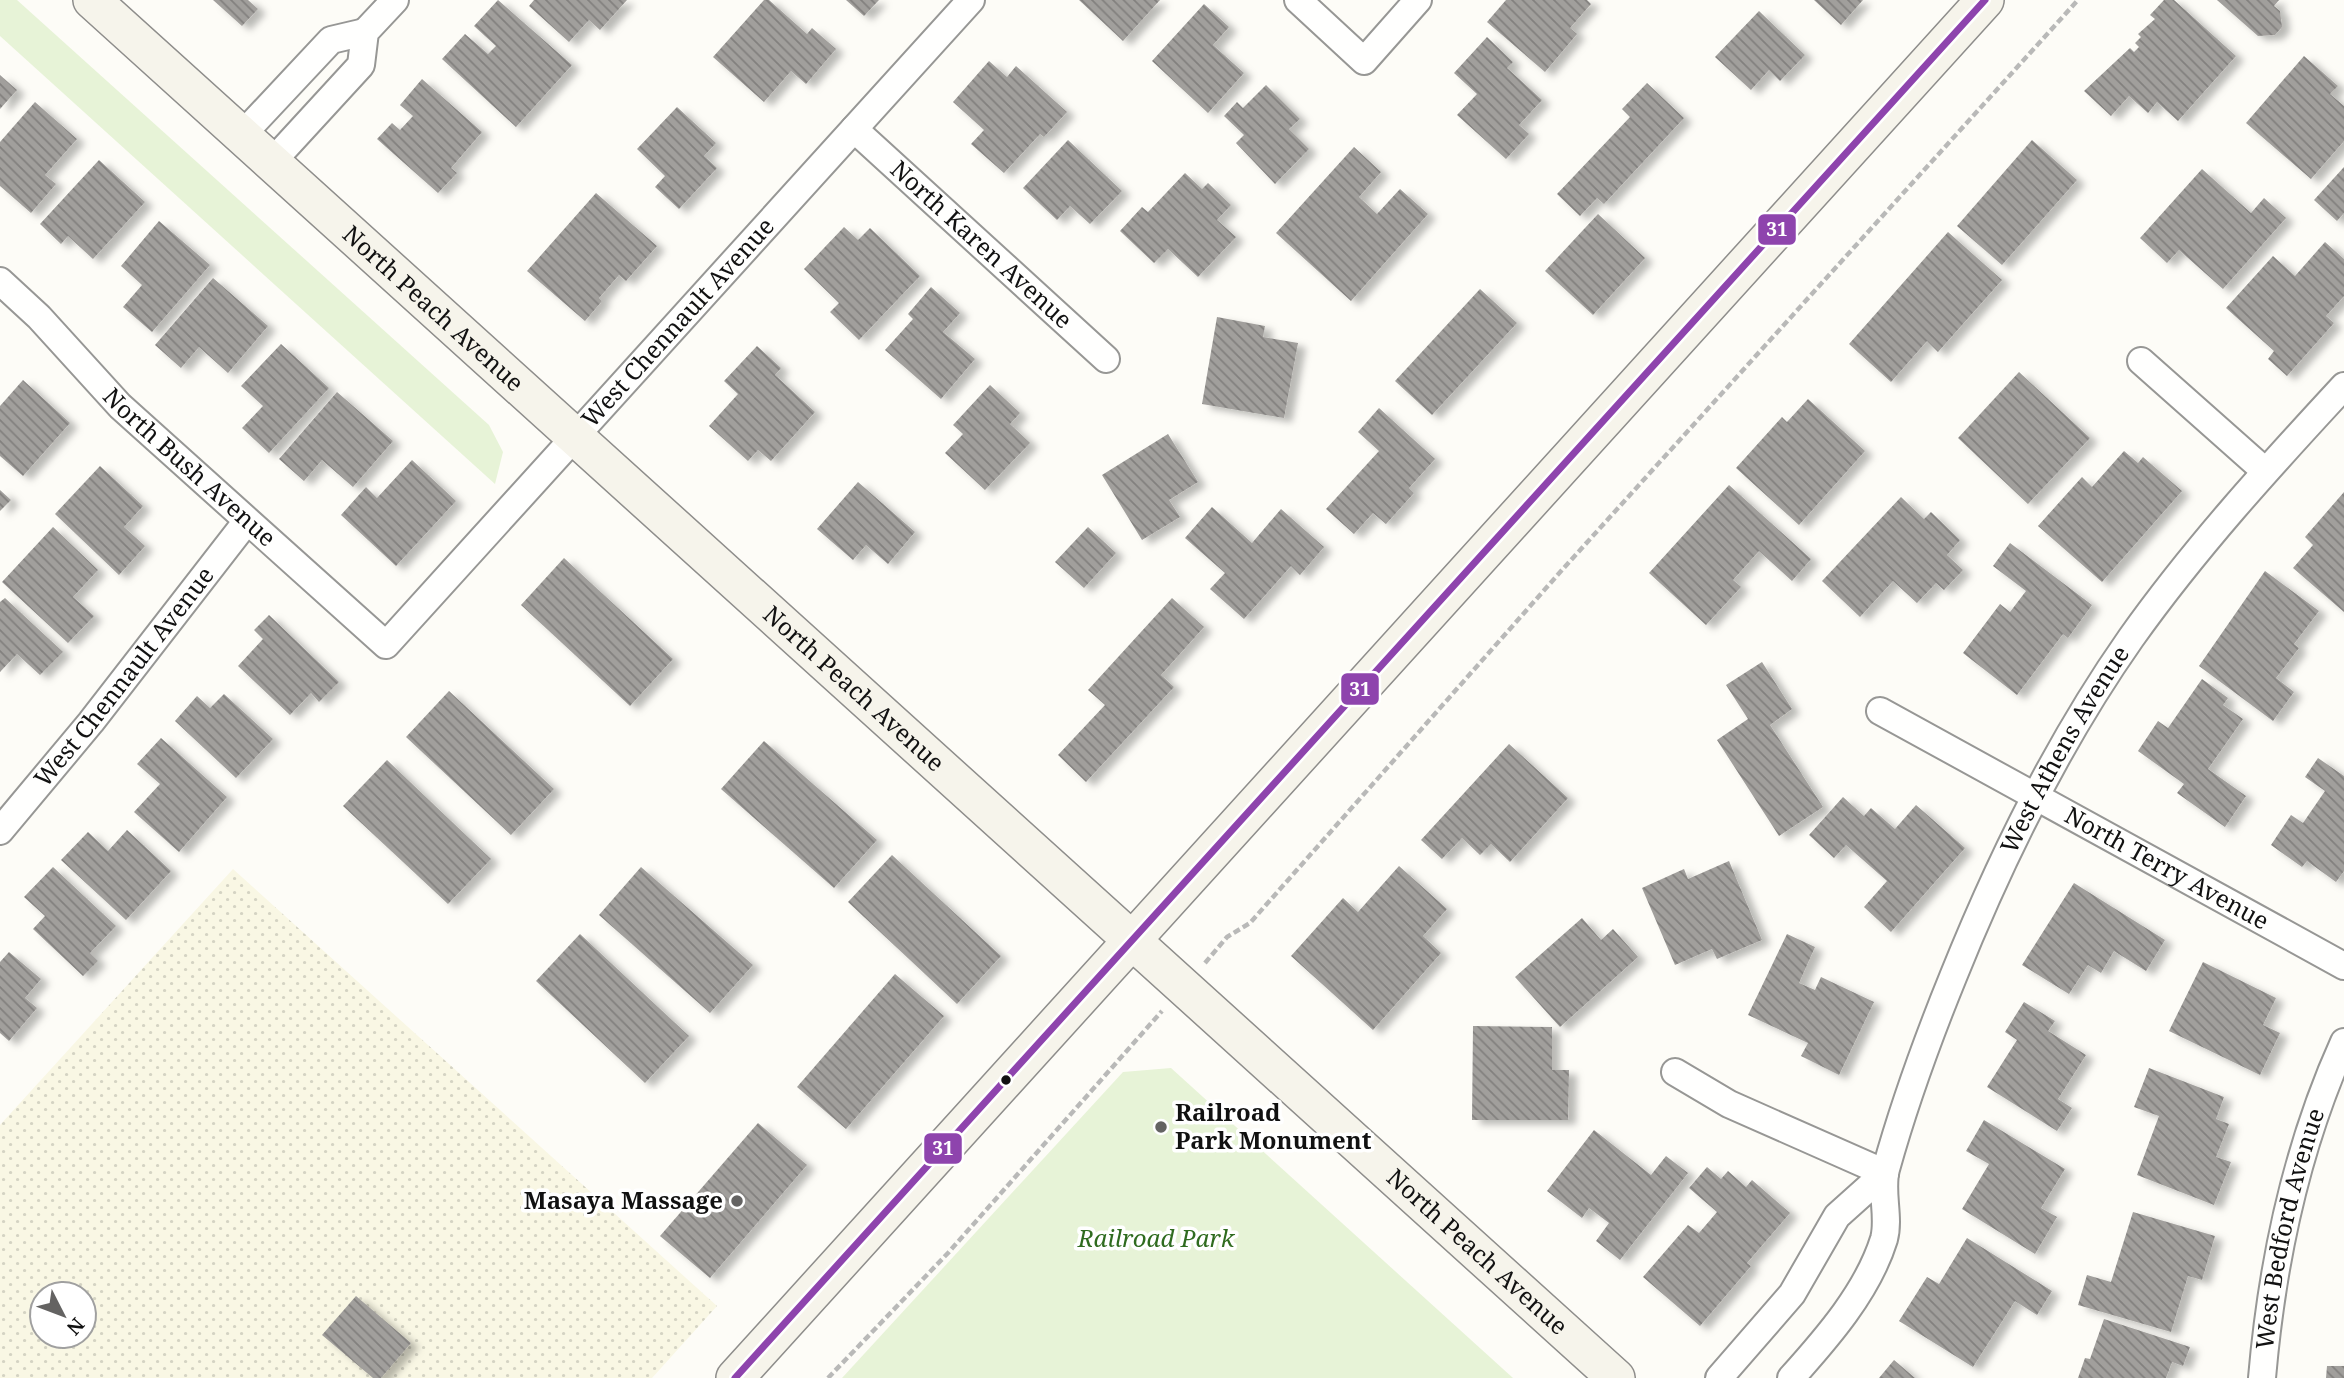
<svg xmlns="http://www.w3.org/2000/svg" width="2344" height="1378" font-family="'Noto Serif',serif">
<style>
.farmland{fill:url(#farmland-dots);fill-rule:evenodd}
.park{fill:#e7f3d7}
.building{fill:url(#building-back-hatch);filter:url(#shadow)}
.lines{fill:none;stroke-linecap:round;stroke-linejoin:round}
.street-casing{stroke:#979795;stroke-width:30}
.secondary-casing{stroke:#8e8d8b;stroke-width:40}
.path{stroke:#b9b9b8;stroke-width:4.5;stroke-dasharray:7 3.5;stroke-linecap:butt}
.street{stroke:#fffffe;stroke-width:26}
.secondary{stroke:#f6f4eb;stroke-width:37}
.bus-1-casing{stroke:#fff;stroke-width:12}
.bus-1{stroke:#8e44ad;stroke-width:7}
.bus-dot{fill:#111;stroke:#fff;stroke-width:2.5}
.poi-dot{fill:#646362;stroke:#fff;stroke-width:2.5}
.labels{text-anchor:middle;stroke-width:7;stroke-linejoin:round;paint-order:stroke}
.street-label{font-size:24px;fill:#111;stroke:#fff}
.poi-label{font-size:24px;font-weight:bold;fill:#111;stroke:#fff;text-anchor:start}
.park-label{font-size:24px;font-style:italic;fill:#2f6b1f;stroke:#fff}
.line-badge{stroke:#fff;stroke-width:2.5}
.badge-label{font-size:19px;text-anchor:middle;font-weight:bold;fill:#fff}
</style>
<defs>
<pattern id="farmland-dots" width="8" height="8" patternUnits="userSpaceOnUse" patternTransform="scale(1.75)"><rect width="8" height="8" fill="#f9f7e4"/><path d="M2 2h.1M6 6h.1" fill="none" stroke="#d4d3c3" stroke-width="1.8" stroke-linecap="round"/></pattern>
<pattern id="building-back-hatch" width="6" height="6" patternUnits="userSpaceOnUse" patternTransform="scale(1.75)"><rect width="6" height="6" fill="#a19f9c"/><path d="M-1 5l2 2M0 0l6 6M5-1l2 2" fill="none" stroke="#82807e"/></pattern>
<filter id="shadow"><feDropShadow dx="8" dy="4.5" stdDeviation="3.5" flood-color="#0004"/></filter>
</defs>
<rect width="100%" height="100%" fill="#fdfcf7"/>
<path class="farmland" d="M233 869 717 1306 652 1378H0V1125ZM42 1294H84V1336H42Z"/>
<g class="park">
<path d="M0 0H17L489 425 503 452 495 484 0 36Z"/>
<path d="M1171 1068 1513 1378H842L1123 1072Z"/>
</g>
<g class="building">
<path d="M213 0H248L258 9 242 26Z"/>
<path d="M498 0 572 65 516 127 442 59 465 34 488 54 496 46 474 26Z"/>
<path d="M534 0H627L600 30 589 20 569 42 529 6Z"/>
<path d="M764 0H769L807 34 812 28 836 49 806 84 791 71 764 102 713 57Z"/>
<path d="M846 0H879L864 16Z"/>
<path d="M1079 0H1160L1123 41Z"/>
<path d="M1506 0H1587L1591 4 1570 28 1577 34 1545 72 1487 22Z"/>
<path d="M1814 0H1863L1841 25Z"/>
<path d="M2164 0H2174L2236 56 2178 121 2157 102 2148 113 2129 96 2111 116 2084 91 2130 48 2134 52 2139 47 2135 43 2141 37 2138 34 2155 19 2150 15Z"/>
<path d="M2217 0H2279L2274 6 2280 11 2282 27 2275 35 2258 36Z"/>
<path d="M1204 4 1229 27 1213 45 1244 73 1208 113 1152 61Z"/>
<path d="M1759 11 1805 55 1780 81 1769 70 1751 90 1715 57Z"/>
<path d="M1487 37 1513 62 1507 68 1542 100 1519 125 1529 134 1506 159 1457 115 1477 94 1454 73Z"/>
<path d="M2304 56 2338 86 2330 94 2344 106V141L2311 179 2246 123Z"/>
<path d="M989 61 1007 77 1016 66 1067 112 1044 137 1040 134 1004 173 971 144 984 130 953 102Z"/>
<path d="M0 75 17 90 0 109Z"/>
<path d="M422 79 482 132 451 168 457 173 438 193 377 139 392 123 400 130 413 116 400 105Z"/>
<path d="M1647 83 1684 118 1604 204 1597 198 1580 216 1557 194 1630 117 1622 109Z"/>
<path d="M1266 85 1300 119 1289 129 1309 149 1275 184 1236 143 1244 135 1224 116 1237 102 1243 108Z"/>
<path d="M35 102 77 139 45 175 56 184 31 213 0 186V142Z"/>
<path d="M677 107 716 143 704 156 717 168 679 209 655 187 665 176 637 149Z"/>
<path d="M1068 140 1122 191 1090 224 1070 206 1057 220 1023 188Z"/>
<path d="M2032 140 2077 180 2002 265 1957 226Z"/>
<path d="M1354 147 1381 172 1359 197 1377 214 1400 189 1428 214 1351 301 1276 233Z"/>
<path d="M99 160 145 202 93 259 68 236 61 244 40 224Z"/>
<path d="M2344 167V213L2337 221 2314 200Z"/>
<path d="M2202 169 2251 213 2264 198 2286 218 2223 289 2179 250 2167 263 2140 238Z"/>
<path d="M1185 173 1202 189 1208 183 1231 205 1217 220 1236 237 1198 277 1168 249 1154 263 1120 231 1142 207 1148 212Z"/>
<path d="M596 193 657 246 626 281 619 275 599 298 602 301 585 321 527 271Z"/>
<path d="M1598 214 1645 258 1593 315 1545 271Z"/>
<path d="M159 221 210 265 152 332 123 307 142 285 121 266Z"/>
<path d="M844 227 858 240 870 228 920 276 859 340 830 312 839 303 804 269Z"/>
<path d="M1948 232 2002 280 1938 352 1927 341 1891 382 1849 344Z"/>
<path d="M2325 242 2344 259V296L2326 316 2334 323 2287 376 2268 359 2274 351 2226 308 2273 256 2295 276Z"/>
<path d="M213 278 268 326 228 373 199 347 181 368 155 345Z"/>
<path d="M931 287 960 313 943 332 975 359 941 399 885 350 913 319 908 314Z"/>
<path d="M1480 289 1517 323 1432 415 1395 381Z"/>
<path d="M1217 317 1265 326 1263 337 1298 343 1284 418 1202 404Z"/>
<path d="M281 344 329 388 269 453 242 428 263 406 241 386Z"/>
<path d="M757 346 781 368 775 375 815 412 771 461 758 450 748 461 709 426 738 394 724 381Z"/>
<path d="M2019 372 2090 438 2028 504 1958 438Z"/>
<path d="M23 380 70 423 23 476 0 456V406Z"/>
<path d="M990 385 1020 413 1010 424 1030 443 985 490 945 453 963 434 953 425Z"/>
<path d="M337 392 393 441 353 487 322 460 304 481 279 459Z"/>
<path d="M1808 399 1865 451 1799 525 1736 468 1782 417 1787 422Z"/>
<path d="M1379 408 1435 459 1409 488 1414 493 1386 524 1373 513 1354 534 1326 509 1379 451 1358 432Z"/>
<path d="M1168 434 1198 482 1169 500 1180 517 1142 540 1102 475Z"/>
<path d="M2124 451 2138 463 2143 457 2182 491 2102 582 2038 526 2082 477 2092 487Z"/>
<path d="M412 460 456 501 396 566 341 515 366 487 377 498Z"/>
<path d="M100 466 143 506 124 527 145 546 119 575 55 514Z"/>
<path d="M858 482 915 532 888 564 866 545 853 560 817 529Z"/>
<path d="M1729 485 1811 559 1792 581 1759 551 1733 580 1741 587 1706 625 1649 573Z"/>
<path d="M0 490 11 500 0 511Z"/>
<path d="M2344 492V612L2293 568 2313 545 2305 537Z"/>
<path d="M1901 497 1924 519 1931 512 1960 540 1947 555 1963 570 1944 590 1936 583 1917 603 1893 581 1860 617 1822 581Z"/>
<path d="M1212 507 1252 543 1281 509 1324 547 1300 575 1291 566 1244 619 1210 589 1225 573 1185 538Z"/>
<path d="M53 527 98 570 73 597 94 616 68 643 2 582Z"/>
<path d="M1088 527 1116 553 1084 588 1055 562Z"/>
<path d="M2010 543 2092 605 2068 638 2063 634 2017 695 1963 653 2000 604 2010 612 2026 591 1993 566Z"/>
<path d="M564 558 673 659 630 706 521 605Z"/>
<path d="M2265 571 2319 611 2294 644 2299 648 2276 678 2294 692 2273 721 2199 666Z"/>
<path d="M5 598 63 652 40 675 17 654 0 672V602Z"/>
<path d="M1172 598 1204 627 1161 675 1174 687 1086 782 1058 755 1105 705 1088 690Z"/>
<path d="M269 615 339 682 319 702 311 693 290 715 238 666 263 639 254 630Z"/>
<path d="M1762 662 1792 709 1770 725 1823 807 1779 836 1717 740 1748 719 1726 685Z"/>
<path d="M2202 679 2228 698 2223 705 2243 719 2208 769 2246 796 2225 827 2177 793 2184 784 2138 751 2158 721 2168 728Z"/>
<path d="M449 691 554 789 511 835 406 737Z"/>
<path d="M224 694 273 739 236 778 175 721 197 696 210 708Z"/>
<path d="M161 738 227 797 179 852 134 812 160 784 137 764Z"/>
<path d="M764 741 877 840 834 888 721 789Z"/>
<path d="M1509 744 1568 798 1510 862 1491 844 1480 855 1462 838 1442 859 1421 840Z"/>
<path d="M2318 758 2344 776V871L2336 882 2307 861 2302 867 2271 845 2291 815 2303 823 2325 791 2305 777Z"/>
<path d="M387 760 491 859 448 904 343 806Z"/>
<path d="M1843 797 1864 816 1871 808 1895 829 1916 805 1965 848 1891 932 1864 907 1887 881 1846 845 1834 858 1809 835Z"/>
<path d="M127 830 171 871 126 920 61 860 88 832 108 851Z"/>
<path d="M892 855 1001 956 957 1004 848 902Z"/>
<path d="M1729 861 1762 940 1717 959 1712 949 1675 965 1642 888 1684 869 1688 879Z"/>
<path d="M1399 866 1447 909 1423 936 1441 953 1373 1030 1291 956 1343 898 1358 912Z"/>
<path d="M53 867 116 926 90 953 98 961 83 976 33 929 45 916 24 897Z"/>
<path d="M641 867 753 965 710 1013 599 915Z"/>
<path d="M2074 883 2165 940 2146 971 2114 951 2101 973 2088 965 2069 994 2022 965Z"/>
<path d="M1582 918 1601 940 1613 929 1638 957 1560 1027 1515 977Z"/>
<path d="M580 934 689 1036 645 1083 536 981Z"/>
<path d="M1787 934 1815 947 1799 983 1815 990 1821 977 1874 1002 1839 1075 1801 1056 1808 1043 1748 1015Z"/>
<path d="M9 952 41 979 25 998 37 1008 9 1041 0 1033V962Z"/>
<path d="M2203 962 2276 998 2263 1025 2280 1033 2260 1075 2169 1031Z"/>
<path d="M895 974 944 1016 846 1129 797 1087Z"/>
<path d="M2024 1002 2055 1021 2048 1031 2086 1055 2058 1099 2072 1108 2057 1131 1987 1087 2017 1040 2005 1032Z"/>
<path d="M1473 1026 1552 1027V1070H1569L1568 1120H1472Z"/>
<path d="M2149 1068 2224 1097 2216 1119 2229 1124 2216 1157 2231 1162 2214 1205 2137 1175 2159 1116 2134 1107Z"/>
<path d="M1984 1120 2065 1169 2041 1208 2057 1217 2035 1254 1962 1209 1989 1164 1966 1151Z"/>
<path d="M758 1123 807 1165 710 1278 660 1236Z"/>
<path d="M1594 1130 1651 1175 1666 1156 1688 1173 1620 1260 1596 1241 1609 1223 1589 1208 1582 1218 1547 1191Z"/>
<path d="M1707 1167 1721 1179 1728 1171 1746 1187 1752 1180 1790 1213 1747 1263 1751 1266 1700 1326 1643 1277 1688 1225 1699 1233 1717 1212 1689 1188Z"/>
<path d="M2133 1212 2215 1236 2202 1280 2188 1276 2171 1332 2078 1305 2087 1275 2111 1282Z"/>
<path d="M1967 1238 2052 1291 2037 1315 2015 1301 1973 1367 1899 1321 1927 1277 1939 1284Z"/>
<path d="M356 1296 411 1343 381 1378H373L322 1335Z"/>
<path d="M2104 1319 2190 1347 2183 1366 2172 1362 2166 1378H2078L2085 1358 2090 1359Z"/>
<path d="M1894 1360 1915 1378H1879Z"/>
<path d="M2327 1366H2344V1378H2326Z"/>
</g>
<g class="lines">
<defs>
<g id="street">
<path d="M1298 0 1364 61 1418 0"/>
<path id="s1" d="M854 129 1106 359"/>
<path d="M241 136 331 40 365 32"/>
<path d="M271 163 361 65 365 32 395 0"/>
<path id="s2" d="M0 281 39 317 120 406 386 645 971 0"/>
<path d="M2141 361 2265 471"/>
<path id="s3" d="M1880 711 2344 966"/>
<path id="s4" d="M0 831 91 722 247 521"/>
<path d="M1675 1072 1729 1104 1885 1173"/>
<path d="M1719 1378 1792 1294 1837 1216 1885 1173"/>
<path id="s5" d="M1791 1378C1827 1338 1868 1291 1884 1239 1890 1217 1880 1191 1886 1169 1903 1108 1929 1036 1953 977 2000 860 2058 742 2131 638 2195 548 2269 467 2344 386"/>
<path id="s6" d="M2262 1378C2272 1262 2296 1148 2344 1042"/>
</g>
<g id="secondary">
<path id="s7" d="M92 0C599 461 1109 918 1616 1378"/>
<path d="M735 1378 1985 0"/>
</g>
</defs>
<use href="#street" class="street-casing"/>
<use href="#secondary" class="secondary-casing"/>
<g class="path">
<path d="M1205 963 1227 937 1250 923 1562 570 2078 0"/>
<path d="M828 1378 948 1253 1162 1011"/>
</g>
<use href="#street" class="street"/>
<use href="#secondary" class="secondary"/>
<defs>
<path id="bus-1" d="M735 1378 1985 0"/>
</defs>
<use href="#bus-1" class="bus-1-casing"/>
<use href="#bus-1" class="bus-1"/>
</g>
<circle class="bus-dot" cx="1006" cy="1080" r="6"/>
<g class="poi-dot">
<circle cx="1161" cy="1127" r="7"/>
<circle cx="737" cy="1201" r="7"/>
</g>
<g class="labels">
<g class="street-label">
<text dy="8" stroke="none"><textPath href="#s1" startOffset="172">North Karen Avenue</textPath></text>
<text dy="8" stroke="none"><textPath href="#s7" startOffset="460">North Peach Avenue</textPath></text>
<text dy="8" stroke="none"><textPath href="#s2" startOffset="966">West Chennault Avenue</textPath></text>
<text dy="8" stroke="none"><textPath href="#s2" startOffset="266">North Bush Avenue</textPath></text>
<text dy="8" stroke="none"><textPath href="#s4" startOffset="198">West Chennault Avenue</textPath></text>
<text dy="8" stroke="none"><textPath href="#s7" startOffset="1027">North Peach Avenue</textPath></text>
<text dy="8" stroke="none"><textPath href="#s5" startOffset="696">West Athens Avenue</textPath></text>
<text dy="8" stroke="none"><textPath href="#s3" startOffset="327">North Terry Avenue</textPath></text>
<text dy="8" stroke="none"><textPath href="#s6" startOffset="152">West Bedford Avenue</textPath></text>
<text dy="8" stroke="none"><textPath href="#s7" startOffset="1867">North Peach Avenue</textPath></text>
</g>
<g class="poi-label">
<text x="1175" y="1121">Railroad<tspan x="1175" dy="28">Park Monument</tspan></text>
<text x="723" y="1209" text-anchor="end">Masaya Massage</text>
</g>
<g class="park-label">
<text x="1156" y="1247">Railroad Park</text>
</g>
</g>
<g class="line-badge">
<rect x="1757" y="213" width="40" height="33" rx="7" fill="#8e44ad"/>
<rect x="1340" y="672" width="40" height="34" rx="7" fill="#8e44ad"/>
<rect x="923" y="1132" width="40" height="33" rx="7" fill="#8e44ad"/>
</g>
<g class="badge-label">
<text x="1777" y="236">31</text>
<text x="1360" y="696">31</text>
<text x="943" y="1155">31</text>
</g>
<g transform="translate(63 1315) rotate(132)"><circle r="33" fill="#ffffff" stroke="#a0a0a0" stroke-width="2"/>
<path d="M0-5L12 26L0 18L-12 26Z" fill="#646362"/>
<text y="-10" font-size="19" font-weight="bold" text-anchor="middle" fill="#111111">N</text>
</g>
</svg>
